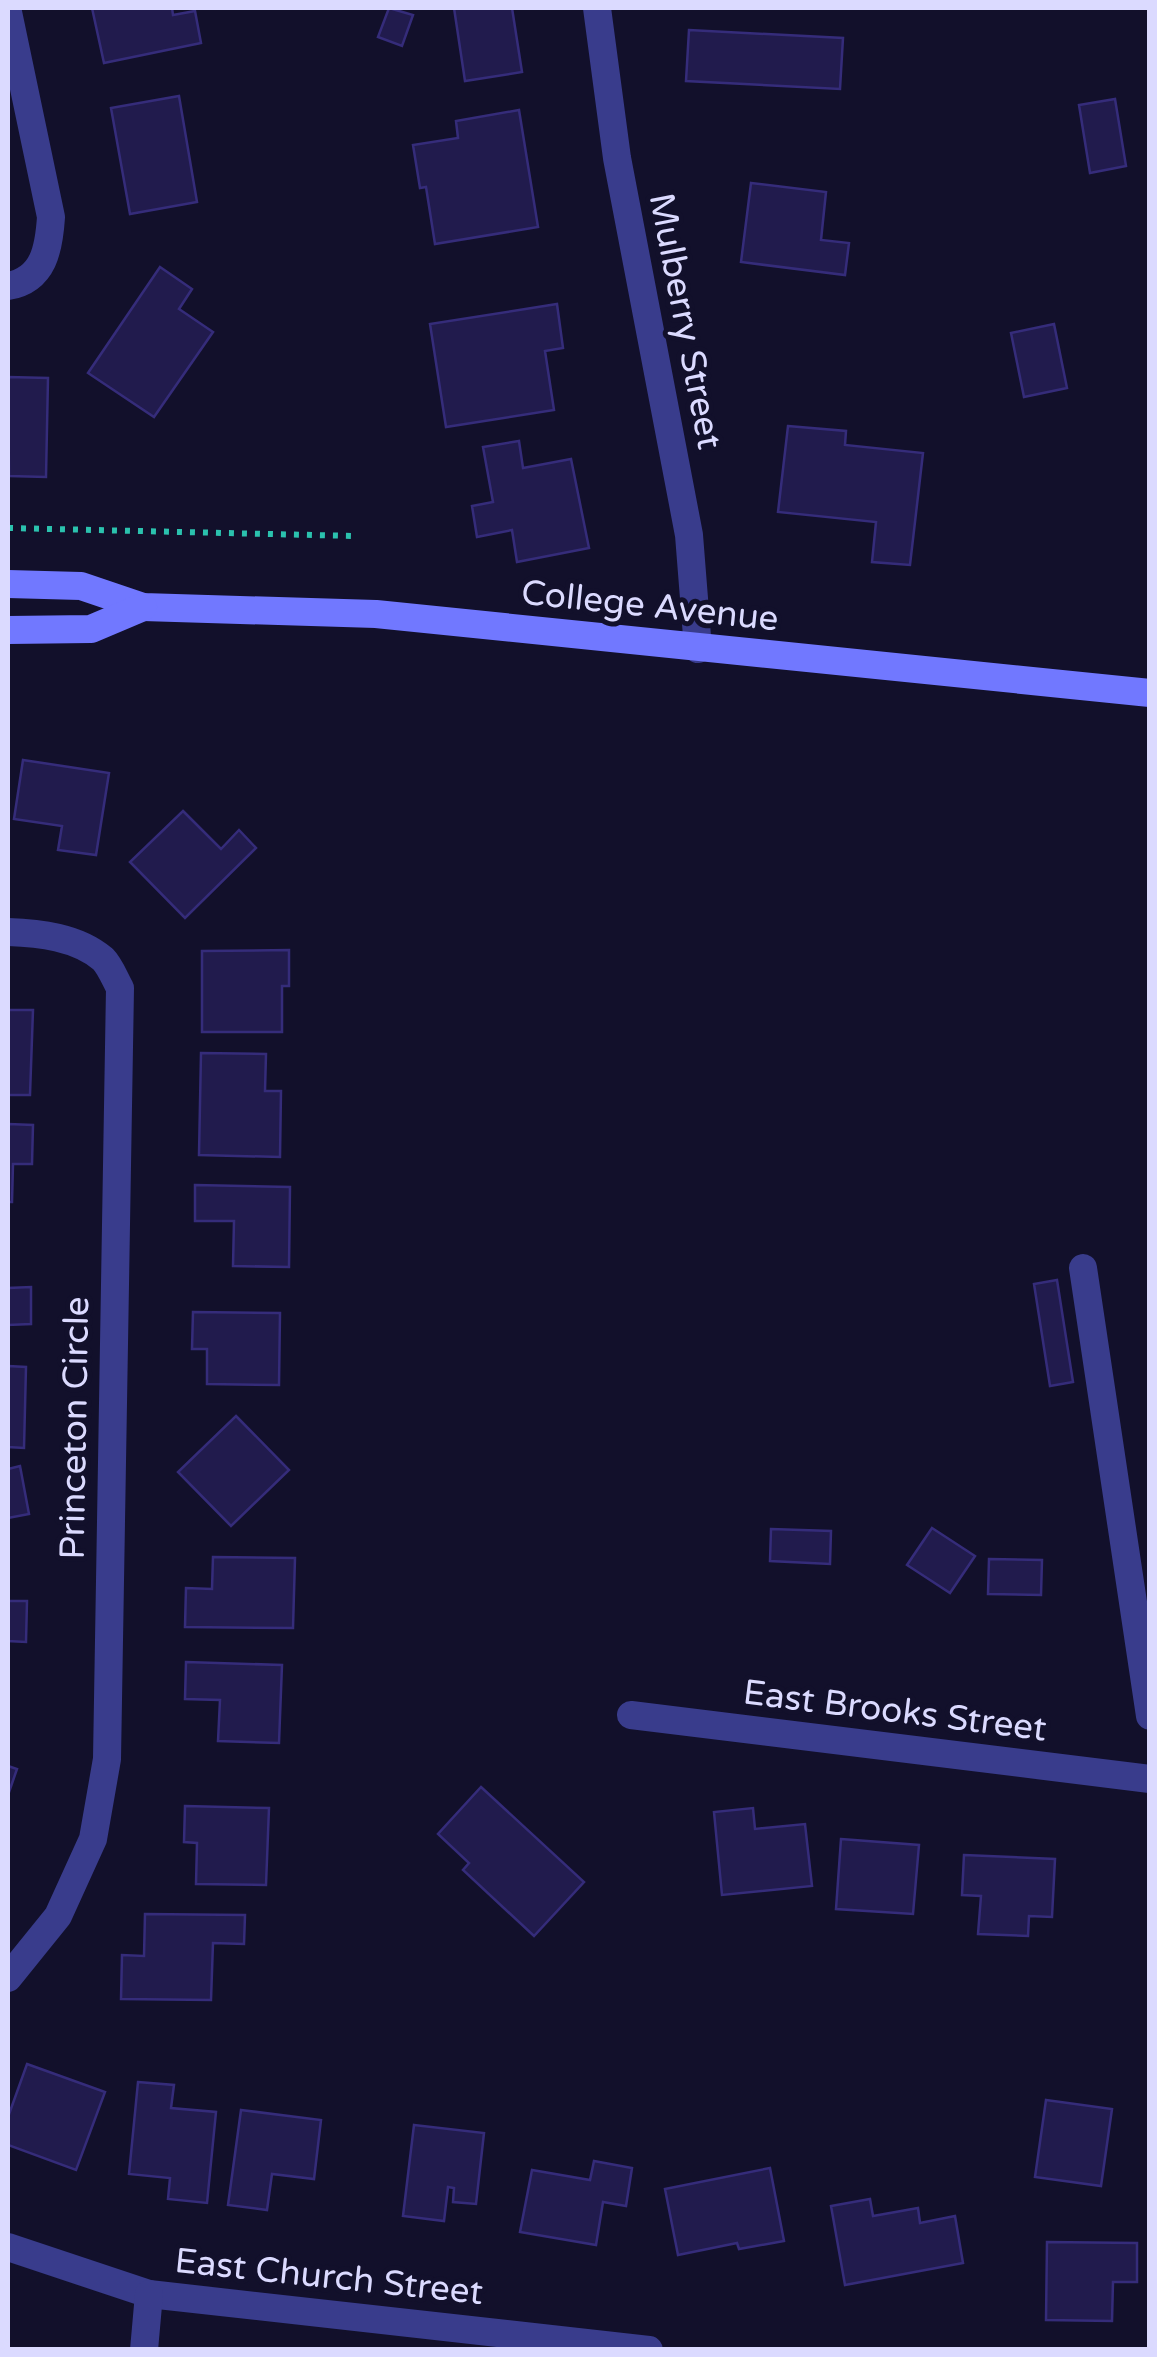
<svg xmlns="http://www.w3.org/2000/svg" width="1157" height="2357" font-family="'Varela Round',sans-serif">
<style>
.building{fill:#211b4d;stroke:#352c7a;stroke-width:2.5}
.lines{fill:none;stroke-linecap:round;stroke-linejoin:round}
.path{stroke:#2bc2ae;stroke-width:6;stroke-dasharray:5 8;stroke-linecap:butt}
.minor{stroke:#393c8c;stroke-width:28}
.secondary{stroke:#7178ff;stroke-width:28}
.labels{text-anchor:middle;stroke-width:10;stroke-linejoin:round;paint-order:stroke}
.street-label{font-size:35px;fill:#dbdaff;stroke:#12102b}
</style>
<rect width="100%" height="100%" fill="#12102b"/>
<g class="building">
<path d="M92 8H172L173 15 195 11 201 43 104 63Z"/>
<path d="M389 8 413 15 402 46 378 37Z"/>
<path d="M454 8H512L522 72 465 81Z"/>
<path d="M689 30 843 38 840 89 686 81Z"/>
<path d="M179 96 197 202 130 214 111 108Z"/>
<path d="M1115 99 1126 166 1090 173 1079 105Z"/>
<path d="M519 110 538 227 435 244 426 187 420 188 413 145 458 138 456 121Z"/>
<path d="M751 183 826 192 821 240 849 243 845 275 741 262Z"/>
<path d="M160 267 192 289 179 309 213 332 154 417 88 373Z"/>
<path d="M557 304 563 348 545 351 554 410 446 427 430 324Z"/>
<path d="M1054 324 1067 388 1024 397 1011 333Z"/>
<path d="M8 377 48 378 46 477 9 476Z"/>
<path d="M788 426 846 431 845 445 923 453 910 565 872 562 876 522 778 512Z"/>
<path d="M519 441 523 468 571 459 589 548 517 562 512 530 477 537 472 506 493 502 483 447Z"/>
<path d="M23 760 109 773 96 855 58 850 62 826 14 819Z"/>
<path d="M183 811 221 849 239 830 256 848 185 918 130 862Z"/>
<path d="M289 950V986H282V1032H202V951Z"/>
<path d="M8 1010H33L30 1095H8Z"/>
<path d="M201 1053 266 1054 265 1091H281L280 1157 199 1155Z"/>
<path d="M8 1124 33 1125 32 1164H13L12 1202H8Z"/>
<path d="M195 1185 290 1187 289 1267 233 1266 234 1221H195Z"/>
<path d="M1057 1280 1073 1382 1050 1386 1034 1284Z"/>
<path d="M31 1287V1324L8 1325V1288Z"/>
<path d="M193 1312 280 1313 279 1385 207 1384V1349H192Z"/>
<path d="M8 1366 26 1367 24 1448 8 1447Z"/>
<path d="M236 1416 289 1470 231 1526 178 1472Z"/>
<path d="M20 1466 29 1514 8 1518V1469Z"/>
<path d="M932 1528 975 1556 950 1593 907 1565Z"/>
<path d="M771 1529 831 1531 830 1564 770 1561Z"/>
<path d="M213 1557 295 1558 293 1628 185 1627 186 1588 212 1589Z"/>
<path d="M989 1559 1042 1560 1041 1595 988 1594Z"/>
<path d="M8 1601H27L26 1642 8 1641Z"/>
<path d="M186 1662 282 1665 279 1743 218 1741 220 1700 185 1699Z"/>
<path d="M8 1766 17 1769 8 1795Z"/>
<path d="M481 1787 584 1882 534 1936 463 1870 469 1863 438 1834Z"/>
<path d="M185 1806 269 1808 266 1885 196 1884 197 1843 184 1842Z"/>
<path d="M753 1808 755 1829 805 1824 812 1886 722 1895 714 1812Z"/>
<path d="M841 1839 919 1845 913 1914 836 1909Z"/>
<path d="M964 1855 1055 1859 1052 1917 1029 1916 1028 1936 978 1934 981 1896 962 1895Z"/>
<path d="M145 1914 245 1915 244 1944 213 1943 211 2000 121 1999 122 1955 144 1956Z"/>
<path d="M27 2064 105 2092 76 2170 8 2145V2117Z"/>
<path d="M138 2082 174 2085 171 2108 216 2112 207 2203 168 2199 170 2178 129 2174Z"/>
<path d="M1046 2100 1112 2109 1101 2186 1035 2177Z"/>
<path d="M241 2110 321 2120 314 2179 272 2174 267 2210 228 2205Z"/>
<path d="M414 2125 484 2133 476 2204 453 2202 454 2188 448 2187 444 2221 403 2216Z"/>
<path d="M594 2161 632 2168 626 2206 603 2202 596 2245 520 2232 532 2170 590 2180Z"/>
<path d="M770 2168 784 2241 739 2249 737 2243 678 2255 665 2189Z"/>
<path d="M870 2199 873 2216 918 2208 920 2223 955 2216 963 2263 845 2285 831 2206Z"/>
<path d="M1047 2242 1137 2243V2282H1113L1112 2321 1046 2320Z"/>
</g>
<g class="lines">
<path class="path" d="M8 528 356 536"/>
<g class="minor">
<path d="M597 8 617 158 689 535 698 649"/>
<path d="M8 12 51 217C49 248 44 280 8 286"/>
<path d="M8 932C39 933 77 937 103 959 110 966 115 979 120 988L107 1759 93 1839 58 1916 8 1978"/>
<path d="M1083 1268 1150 1716"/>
<path d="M631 1715 1150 1779"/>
<path d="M8 2247 149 2294 649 2350"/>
<path d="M144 2350 149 2294"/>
</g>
<g class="secondary">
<path d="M8 584 81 586 143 607 376 614 1150 693"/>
<path d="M8 630 91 629 143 607"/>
</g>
</g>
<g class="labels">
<g class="street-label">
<text transform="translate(686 321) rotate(79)" y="12">Mulberry Street</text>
<text transform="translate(650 605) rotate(6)" y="12">College Avenue</text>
<text transform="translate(74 1428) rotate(-89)" y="12">Princeton Circle</text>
<text transform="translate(895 1710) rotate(7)" y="12">East Brooks Street</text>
<text transform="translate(329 2276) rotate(6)" y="12">East Church Street</text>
</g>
</g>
<rect width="1157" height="2357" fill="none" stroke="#dbdaff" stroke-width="20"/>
</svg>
